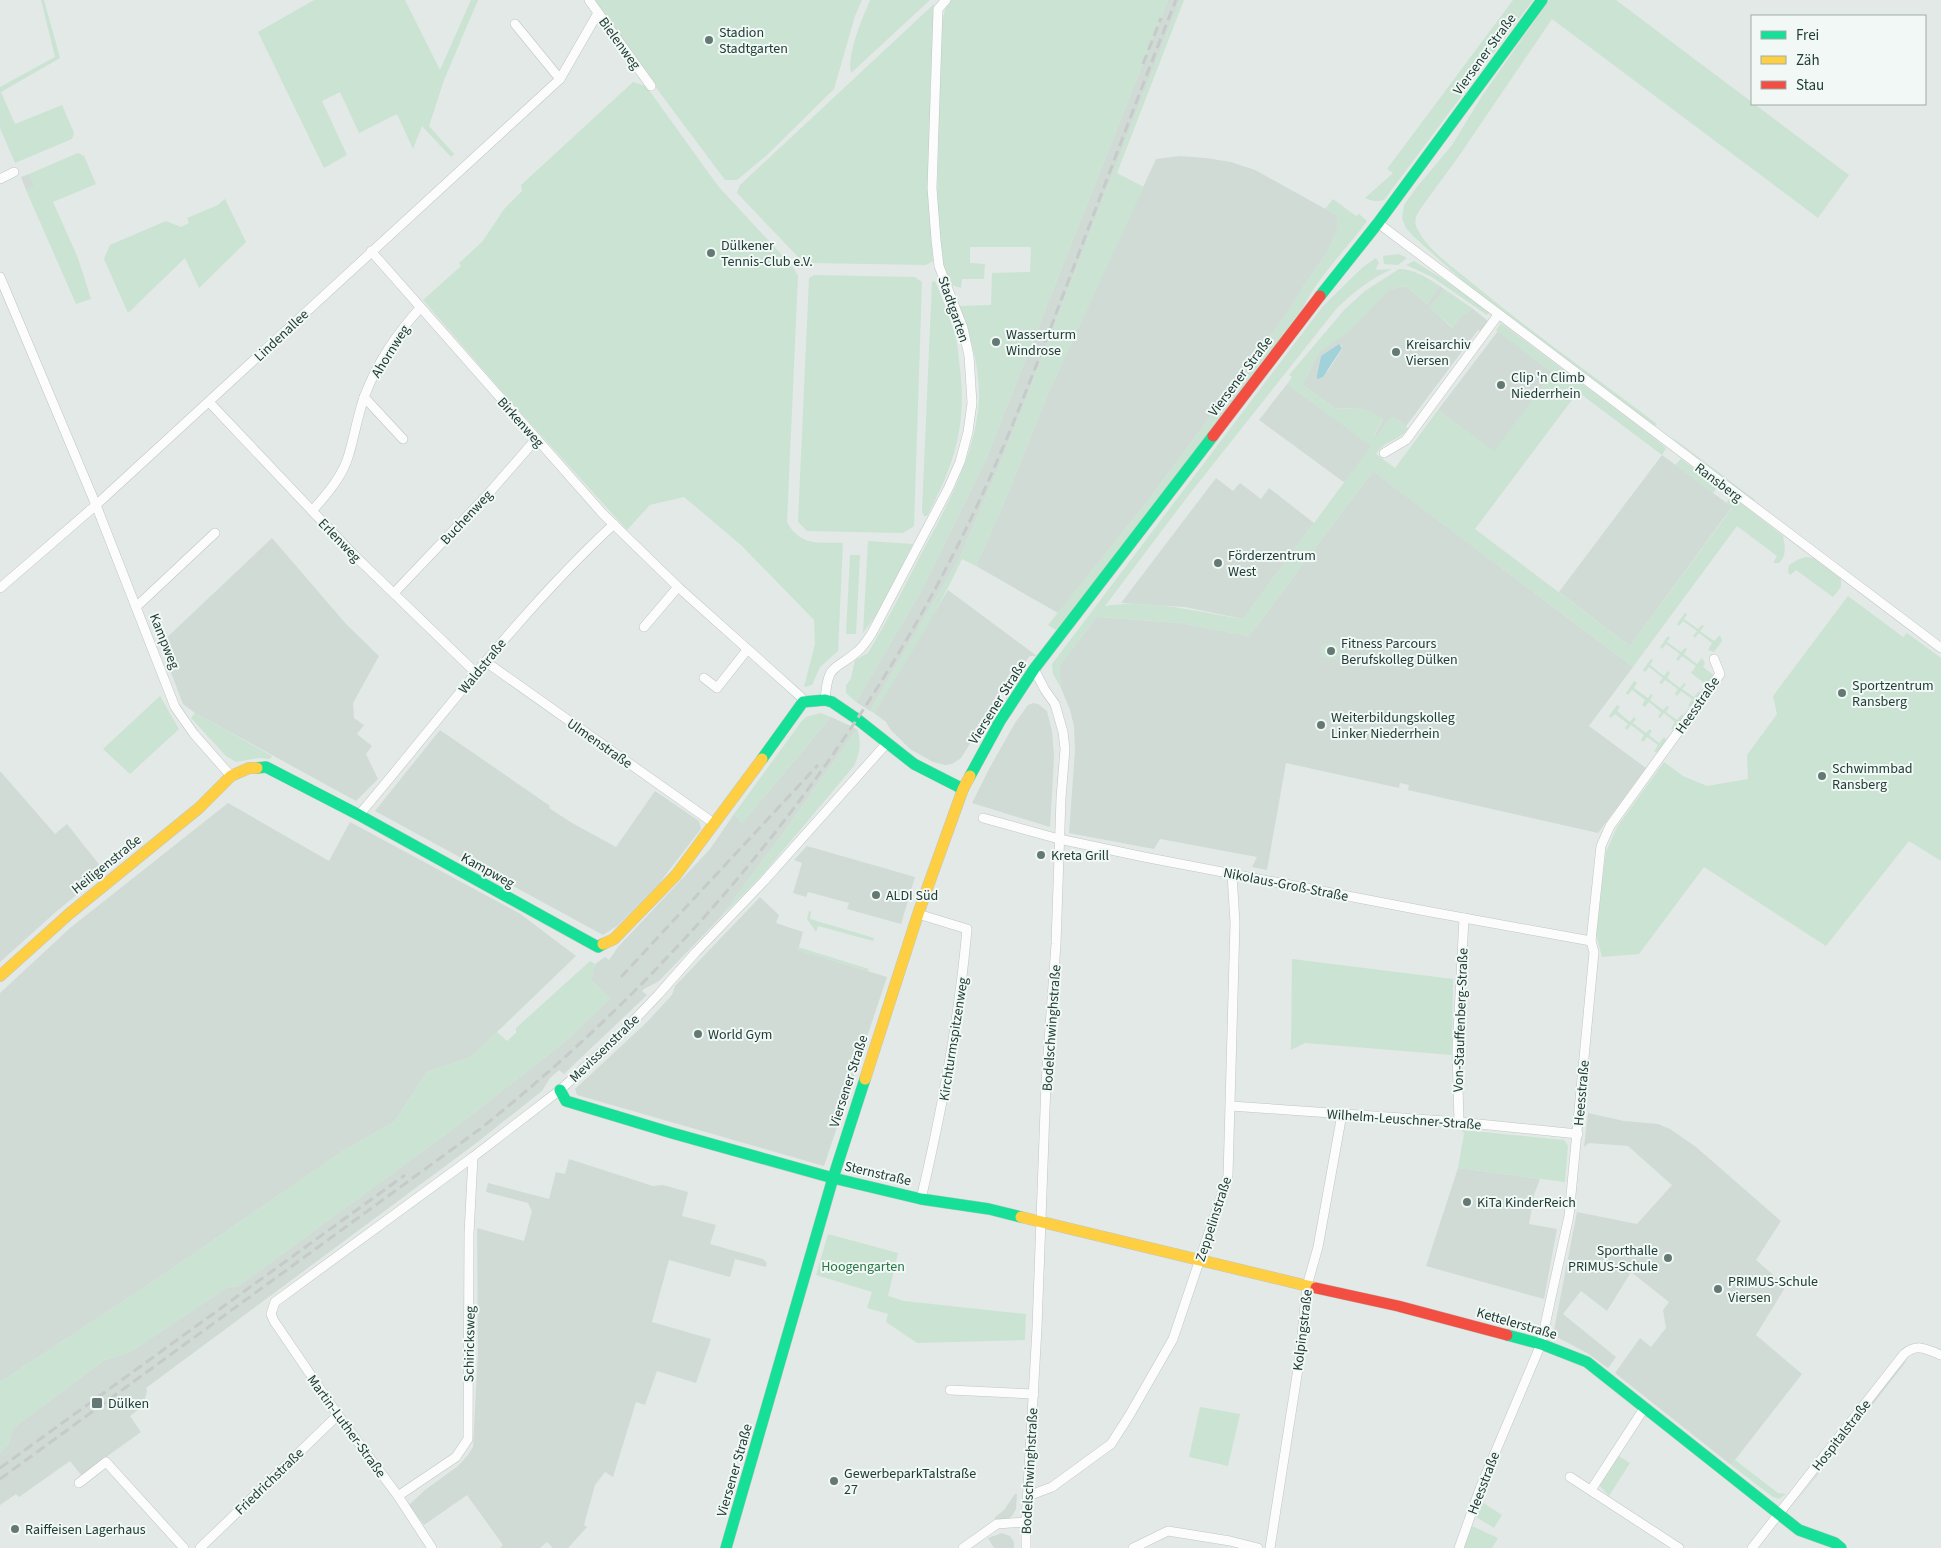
<svg xmlns="http://www.w3.org/2000/svg" width="1941" height="1548" font-family="'Source Sans 3',sans-serif">
<style>
.built{fill:#d0dbd6;fill-rule:evenodd}
.green{fill:#cbe3d3}
.water{fill:#a1d1d9}
.lines{fill:none;stroke-linecap:round;stroke-linejoin:round}
.street-casing{stroke:#c0c6c3;stroke-width:10}
.fast-casing{stroke:#bec7c3;stroke-width:12}
.slow-casing{stroke:#bec7c3;stroke-width:12}
.jam-casing{stroke:#bec7c3;stroke-width:12}
.street{stroke:#fbfcfb;stroke-width:9}
.fast{stroke:#16e098;stroke-width:11}
.slow{stroke:#ffcf43;stroke-width:11}
.jam{stroke:#f24e42;stroke-width:11}
.rail{stroke:#c6cac9;stroke-width:3;stroke-dasharray:10 5;stroke-linecap:butt}
.poi-dot{fill:#647974;stroke:#f1f8f5;stroke-width:2}
.labels{text-anchor:middle;stroke-width:4;stroke-linejoin:round;paint-order:stroke}
.poi-label{font-size:14px;fill:#203d36;stroke:#f1f8f5;text-anchor:start}
.street-label{font-size:14px;fill:#203d36;stroke:#f1f8f5}
.park-label{font-size:14px;fill:#287647;stroke:#f1f8f5}
</style>
<rect width="100%" height="100%" fill="#e3e9e6"/>
<g class="built">
<path d="M1168 0H1180L1006 450 960 557 870 711 856 702 923 588 986 459Z"/>
<path d="M1180 156 1206 158 1231 162 1255 170 1338 216 1337 230 1328 251 1304 285 1289 311 1143 507 1058 613 976 566 1007 496 1047 396 1156 159Z"/>
<path d="M29 174 35 186 26 190 21 177Z"/>
<path d="M1405 286 1427 304 1440 286 1444 289 1430 307 1452 328 1464 312 1467 314 1472 308 1489 322 1482 332 1478 330 1406 426 1394 417 1376 437 1374 436 1383 419 1364 409 1335 408 1303 385 1319 352 1390 289ZM1342 345V349L1328 371 1317 375 1321 356Z"/>
<path d="M1498 331 1553 373 1494 452 1438 410Z"/>
<path d="M1287 384 1372 446 1345 483 1259 420Z"/>
<path d="M1662 455 1732 507 1630 646 1559 592Z"/>
<path d="M1373 471 1633 667 1589 726 1646 768 1598 833 1408 790 1409 785 1400 783 1399 788 1286 763 1267 870 1252 867 1257 857 1160 839 1154 849 1069 833 1075 750 1074 726 1070 710 1061 688 1059 666 1097 617 1181 623 1249 636Z"/>
<path d="M1216 478 1233 491 1240 483 1261 499 1269 488 1314 523 1243 619 1185 607 1121 603Z"/>
<path d="M272 538 346 624 379 656 353 703 354 718 364 725 357 734 372 746 366 754 378 779 356 801 195 713 183 704 160 644Z"/>
<path d="M948 590 1037 656H1030L1009 682 961 758 952 764 945 765 933 762 910 749 890 729 886 722 874 713Z"/>
<path d="M1033 703 1038 704 1047 711 1052 731 1054 757 1050 827 972 803 990 767 1015 723 1028 705Z"/>
<path d="M831 717 857 729 781 836 720 918 659 981 644 989 642 991 647 995 564 1074 559 1070 550 1078 542 1091 475 1144 146 1388 147 1391 143 1406 130 1416 141 1432 81 1475 70 1461 19 1497 16 1494 0 1505V1454L8 1444 13 1428 104 1360 130 1352 229 1286 237 1287 465 1120 568 1039 610 998 591 980 595 964 605 957 609 960 618 947 710 849 734 814 742 823Z"/>
<path d="M440 730 550 806 549 808 572 823 616 847 655 791 699 821 701 829 657 886 617 926 603 935 375 811Z"/>
<path d="M0 771 55 834 67 824 105 872 58 910 0 962Z"/>
<path d="M228 803 329 861 350 822 519 913 576 956 471 1057 427 1072 394 1122 343 1151 154 1281 0 1382V993L70 928Z"/>
<path d="M807 846 915 877 901 924 847 909 849 903 808 892 806 897 793 893 802 863 794 860Z"/>
<path d="M760 897 779 915 776 923 803 932 798 950 887 977 824 1166 577 1095 575 1089 646 1023 672 995 675 986Z"/>
<path d="M1588 1113 1624 1121 1658 1124 1670 1129 1696 1147 1781 1221 1756 1260 1786 1286 1756 1335 1802 1374 1731 1465 1615 1373 1640 1338 1651 1347 1666 1328 1663 1310 1669 1302 1631 1272 1607 1311 1581 1291 1563 1314 1616 1357 1608 1368 1587 1353 1555 1336 1554 1330 1577 1212 1637 1224 1672 1185 1628 1146 1589 1143 1584 1147Z"/>
<path d="M569 1159 653 1186 663 1185 688 1192 682 1216 716 1225 710 1244 763 1259 767 1263 766 1267 735 1259 730 1277 669 1260 652 1322 711 1339 696 1383 657 1371 645 1405 636 1402 613 1477 605 1472 595 1485 584 1525 587 1527 568 1548H553L547 1542 540 1548H500L503 1545 467 1495 424 1525 409 1505 425 1490 458 1466 468 1455 473 1447 478 1352 477 1228 524 1241 532 1211 528 1203 486 1192 488 1183 549 1199 556 1172 565 1174Z"/>
<path d="M1458 1168 1540 1179 1534 1195 1529 1224 1557 1229 1544 1299 1426 1266Z"/>
<path d="M1908 1359 1849 1435 1793 1506 1897 1369Z"/>
<path d="M1015 1494H1017L1016 1509 1012 1516 1008 1519 998 1520 994 1518 1004 1510Z"/>
<path d="M1002 1533 1010 1536 1014 1542V1548H994L988 1538Z"/>
</g>
<g class="green">
<path d="M41 0H44L60 58 1 92 15 124 62 105 74 133 72 139 15 163 0 128V87L55 57Z"/>
<path d="M314 0H405L440 70 471 0H478L444 80 429 126 454 154 451 157 422 126 413 149 397 114 359 133 340 92 322 101 347 155 324 168 258 32Z"/>
<path d="M594 0H862L855 16 834 89 767 155 737 180H725L657 89Z"/>
<path d="M870 0H930L851 73C847 52 862 20 870 0Z"/>
<path d="M951 0H1168L986 459 923 588 856 702 846 693V686L851 678 855 660 868 653C886 623 902 591 918 560 945 509 976 457 979 398 980 369 970 332 959 306L991 305 992 273 1030 272 1031 247H970V263L985 264 984 279H962L961 288 951 285 942 264 937 210 941 25 947 3Z"/>
<path d="M1180 0H1184L1117 173 1144 187 1047 396 1007 496 976 566 962 559C937 613 905 663 874 713L870 711 960 557 1006 450Z"/>
<path d="M1513 0H1533L1384 200C1377 202 1371 201 1365 198L1393 173 1387 169Z"/>
<path d="M1549 0H1616L1849 175 1818 218 1552 19 1459 156 1421 208C1415 217 1413 222 1419 232 1430 252 1454 268 1471 282 1531 332 1595 377 1657 424L1654 427 1496 308 1462 280 1413 236 1406 228 1402 218 1404 205 1417 187 1452 145 1482 96Z"/>
<path d="M934 4 935 24 930 87V184L933 261 926 265 810 263 801 260 737 193 740 185Z"/>
<path d="M633 82 646 86 718 186 793 267 798 276 787 522C801 547 818 542 843 543L838 651 820 667 812 685 804 687 815 644 814 620 741 545 684 497 650 505 627 530 511 402 423 300 461 266 459 263 482 242 505 208 522 191 521 185Z"/>
<path d="M78 153 84 156 96 184 53 202 78 258 91 299 76 304 26 190 34 186 29 174Z"/>
<path d="M225 199 246 242 199 288 185 258 128 313 104 259 110 245 166 221 181 227 189 223 187 218 218 205Z"/>
<path d="M1333 199 1356 216 1359 214 1367 221C1346 250 1319 275 1303 308L1154 506 1056 630 1048 625 1143 507 1289 311C1294 302 1299 292 1305 283 1320 262 1337 244 1338 216L1325 209Z"/>
<path d="M1399 254 1407 258 1398 265 1384 264 1383 256Z"/>
<path d="M1376 258 1379 263 1376 268 1377 270 1392 269C1370 279 1354 292 1337 308L1188 496 1105 606C1153 599 1197 612 1243 619L1371 446 1287 384 1292 377 1289 375 1345 309 1365 291 1399 269C1413 268 1429 279 1440 286L1427 304 1405 286 1390 289 1349 332 1319 352 1303 385 1335 408 1364 409 1383 418 1374 435 1376 437 1389 418 1394 417 1406 426 1408 429C1399 441 1383 441 1376 454L1395 468 1438 410 1494 451 1553 373 1496 330 1501 323 1649 434 1665 447 1666 449 1662 455 1578 392 1475 529 1630 646 1732 508 1726 503 1732 496 1783 536C1785 547 1787 554 1779 563H1773L1777 556 1737 526 1633 667 1373 471 1249 636 1181 623 1097 617 1059 666 1061 688 1053 674 1052 664 1323 306 1363 267Z"/>
<path d="M1414 261 1449 283 1489 313 1487 315 1432 277 1406 265Z"/>
<path d="M814 275 915 277 922 282 914 526 903 533 807 531 798 522 809 278Z"/>
<path d="M935 281C942 298 950 316 955 335 958 343 958 353 959 361 968 422 955 464 927 516H924L922 511 932 282Z"/>
<path d="M1444 289 1472 308 1467 314 1464 313 1453 328 1430 307Z"/>
<path d="M1672 437 1755 500 1754 501 1676 441Z"/>
<path d="M1681 459 1718 486 1713 493 1675 465Z"/>
<path d="M868 541 913 544 879 611 863 633Z"/>
<path d="M850 555H860L856 634H846Z"/>
<path d="M1806 557 1813 558 1841 579V587L1833 597 1796 570 1790 575 1788 572 1789 565 1799 559Z"/>
<path d="M1848 596 1903 637 1907 633 1941 658V861L1909 841 1826 946 1704 867 1639 954 1602 957 1596 934 1606 852 1617 827 1664 762 1683 776 1707 786 1748 779 1747 755 1777 714 1773 696Z"/>
<path d="M1685 613 1687 614 1684 619 1698 629 1702 625 1704 626 1700 631 1714 641 1720 635 1722 641 1714 652 1708 650 1712 643 1699 633 1695 638 1693 636 1697 631 1683 621 1679 626 1677 624Z"/>
<path d="M1668 636 1670 638 1667 642 1681 652 1685 648 1687 649 1684 654 1697 664 1702 658 1705 663 1703 667 1715 676 1711 682 1704 683 1691 673 1696 666 1682 656 1678 661 1676 659 1680 654 1666 644 1662 649 1660 647Z"/>
<path d="M1332 642 1339 646 1341 655 1335 660 1322 657 1321 646Z"/>
<path d="M1651 659 1653 660 1650 665 1664 676 1668 671 1670 673 1667 678 1680 688 1684 683 1686 684 1682 689 1694 697 1699 691 1701 696 1694 705 1688 706 1692 699 1681 691 1677 696 1675 694 1678 689 1665 680 1662 684 1659 683 1663 678 1649 667 1645 672 1643 670Z"/>
<path d="M1634 681 1637 683 1634 688 1648 698 1651 694 1653 695 1650 700 1663 710 1667 706 1669 707 1666 712 1677 720 1682 714 1685 718 1677 729H1671L1675 722 1664 713 1660 718 1658 717 1661 712 1649 702 1645 707 1642 705 1645 700 1632 690 1628 695 1626 693Z"/>
<path d="M160 696 179 729 130 774 103 749Z"/>
<path d="M1617 705 1620 707 1617 711 1630 722 1634 717 1636 719 1633 723 1646 733 1650 729 1652 731 1649 735 1659 743 1664 737 1667 741 1659 752H1654L1658 745 1647 737 1643 742 1641 740 1644 735 1631 725 1627 730 1625 728 1628 724 1615 714 1611 718 1609 716Z"/>
<path d="M195 713 272 756 270 759 259 758 236 762 226 756 191 718Z"/>
<path d="M820 713 831 717 742 823 734 814 801 722 806 717Z"/>
<path d="M857 729C862 743 860 752 854 766L763 874 720 918 781 836Z"/>
<path d="M809 911 811 912 810 919 874 938 873 941 818 926 816 932 807 919Z"/>
<path d="M798 947 869 969 868 971 797 950Z"/>
<path d="M1292 959 1453 979 1452 1055 1305 1043 1291 1050Z"/>
<path d="M590 961 595 964 591 980 610 998 568 1039 465 1120 237 1287 229 1286 130 1352 104 1360 13 1428 8 1444 0 1454V1382L154 1281 343 1151 394 1122 427 1072 471 1057 497 1032 507 1041 516 1033V1028Z"/>
<path d="M1462 1130 1564 1140 1568 1146 1565 1182 1458 1168 1464 1134Z"/>
<path d="M828 1234 898 1253 888 1296 904 1301 1026 1314 1025 1340 917 1343 886 1322 888 1314 867 1308 872 1292 816 1275Z"/>
<path d="M1200 1407 1240 1414 1228 1466 1189 1457Z"/>
<path d="M1617 1455 1630 1463 1609 1496 1600 1486 1601 1478Z"/>
<path d="M1735 1460 1778 1493 1786 1494 1779 1499 1773 1497 1731 1465Z"/>
<path d="M1482 1502 1502 1515 1494 1528 1476 1517Z"/>
<path d="M1472 1526 1498 1538 1492 1548H1463Z"/>
</g>
<path class="water" d="M1339 344 1342 348 1323 377 1317 379V375L1321 356Z"/>
<g class="lines">
<defs>
<g id="street">
<path d="M589 0 651 86"/>
<path d="M515 24 560 79"/>
<path d="M0 179 14 172"/>
<path d="M1378 223 1941 648"/>
<path d="M371 251 603 514 678 587 801 697 803 702"/>
<path d="M0 277 96 505 175 707 194 734 231 776"/>
<path d="M364 397 403 439"/>
<path d="M209 402 354 555 476 673"/>
<path d="M1384 453 1406 440 1498 315"/>
<path d="M312 511C327 494 343 476 349 454 355 434 358 413 365 395 378 361 396 335 420 308"/>
<path d="M0 588 96 505 560 79 598 13"/>
<path d="M394 593 490 492 536 439"/>
<path d="M136 607 215 533"/>
<path d="M644 627 678 587"/>
<path d="M486 662 715 824"/>
<path d="M704 678 717 688 747 650"/>
<path d="M825 700C828 662 834 672 858 651 863 647 868 639 872 633L948 489 960 462 968 432 972 403 969 356 963 328 939 266 936 240 932 188 938 9 946 0"/>
<path d="M359 815C442 717 519 612 614 524"/>
<path d="M983 818 1059 839 1144 857 1431 912 1591 941"/>
<path d="M918 914 967 929C959 1020 942 1110 921 1199"/>
<path d="M1231 1106 1459 1122 1578 1134"/>
<path d="M1459 1122 1457 1052 1464 918"/>
<path d="M950 1390 1034 1394"/>
<path d="M1570 1477 1679 1548"/>
<path d="M79 1483 106 1462 184 1548"/>
<path d="M1591 1490 1645 1407"/>
<path d="M398 1496 456 1457 468 1439 469 1234 473 1157"/>
<path d="M1028 1496 1052 1487 1111 1444 1129 1416 1173 1339 1228 1176 1235 923 1232 874"/>
<path d="M200 1548 338 1415"/>
<path d="M432 1548 398 1496 338 1415 274 1321 271 1314 275 1302 473 1157 560 1090 618 1037 658 995 696 952 764 881 887 743"/>
<path d="M963 1548 997 1524 1026 1522"/>
<path d="M1026 1548V1522L1037 1328 1046 1083 1056 944 1061 798 1065 749 1063 732 1055 704 1045 690 1034 669"/>
<path d="M1133 1548 1168 1531 1230 1541 1258 1548"/>
<path d="M1270 1548 1300 1356 1307 1286 1318 1247 1342 1114"/>
<path d="M1459 1548 1481 1486 1541 1344 1554 1284 1569 1216 1594 952 1591 941 1601 846 1610 826 1720 674 1714 659"/>
<path d="M1752 1548 1904 1354C1918 1343 1926 1349 1941 1355"/>
</g>
<g id="fast">
<path d="M1320 296 1378 223 1542 0"/>
<path d="M762 759 803 702 825 700 832 702 857 719 914 764 963 789"/>
<path d="M257 768 266 767 359 815 598 947 603 944"/>
<path d="M970 776 1000 721 1034 669 1213 436"/>
<path d="M560 1090 566 1101 672 1133 833 1178 921 1199 989 1209 1021 1217"/>
<path d="M1507 1335 1541 1344 1587 1362 1799 1530 1835 1543 1841 1548"/>
<path d="M726 1548 833 1178 865 1079"/>
</g>
<g id="slow">
<path d="M603 944 614 939 676 875 762 759"/>
<path d="M0 976 69 914 199 808 231 776 249 768H257"/>
<path d="M865 1079 918 914 963 789 970 776"/>
<path d="M1021 1217 1316 1288"/>
</g>
<g id="jam">
<path d="M1213 436 1320 296"/>
<path d="M1316 1288 1398 1306 1507 1335"/>
</g>
</defs>
<use href="#street" class="street-casing"/>
<use href="#fast" class="fast-casing"/>
<use href="#slow" class="slow-casing"/>
<use href="#jam" class="jam-casing"/>
<use href="#street" class="street"/>
<use href="#fast" class="fast"/>
<use href="#slow" class="slow"/>
<use href="#jam" class="jam"/>
<g class="rail">
<path d="M1143 64 1161 18"/>
<path d="M621 977 818 765"/>
<path d="M0 1468 405 1175"/>
<path d="M0 1479 480 1129C681 969 849 766 963 535 1006 448 1040 356 1074 266 1108 177 1141 88 1176 0"/>
</g>
</g>
<g class="poi-dot">
<circle cx="709" cy="40" r="5"/>
<circle cx="711" cy="253" r="5"/>
<circle cx="996" cy="342" r="5"/>
<circle cx="1396" cy="352" r="5"/>
<circle cx="1501" cy="385" r="5"/>
<circle cx="1218" cy="563" r="5"/>
<circle cx="1331" cy="651" r="5"/>
<circle cx="1842" cy="693" r="5"/>
<circle cx="1321" cy="725" r="5"/>
<circle cx="1822" cy="776" r="5"/>
<circle cx="1041" cy="855" r="5"/>
<circle cx="876" cy="895" r="5"/>
<circle cx="698" cy="1034" r="5"/>
<circle cx="1467" cy="1202" r="5"/>
<circle cx="1668" cy="1258" r="5"/>
<circle cx="1718" cy="1289" r="5"/>
<rect x="91" y="1397" width="12" height="12" rx="2.5"/>
<circle cx="834" cy="1481" r="5"/>
<circle cx="15" cy="1529" r="5"/>
</g>
<g class="labels">
<g class="poi-label">
<text x="719" y="37">Stadion<tspan x="719" dy="16">Stadtgarten</tspan></text>
<text x="721" y="250">Dülkener<tspan x="721" dy="16">Tennis-Club e.V.</tspan></text>
<text x="1006" y="339">Wasserturm<tspan x="1006" dy="16">Windrose</tspan></text>
<text x="1406" y="349">Kreisarchiv<tspan x="1406" dy="16">Viersen</tspan></text>
<text x="1511" y="382">Clip 'n Climb<tspan x="1511" dy="16">Niederrhein</tspan></text>
<text x="1228" y="560">Förderzentrum<tspan x="1228" dy="16">West</tspan></text>
<text x="1341" y="648">Fitness Parcours<tspan x="1341" dy="16">Berufskolleg Dülken</tspan></text>
<text x="1852" y="690">Sportzentrum<tspan x="1852" dy="16">Ransberg</tspan></text>
<text x="1331" y="722">Weiterbildungskolleg<tspan x="1331" dy="16">Linker Niederrhein</tspan></text>
<text x="1832" y="773">Schwimmbad<tspan x="1832" dy="16">Ransberg</tspan></text>
<text x="1051" y="860">Kreta Grill</text>
<text x="886" y="900">ALDI Süd</text>
<text x="708" y="1039">World Gym</text>
<text x="1477" y="1207">KiTa KinderReich</text>
<text x="1658" y="1255" text-anchor="end">Sporthalle<tspan x="1658" dy="16">PRIMUS-Schule</tspan></text>
<text x="1728" y="1286">PRIMUS-Schule<tspan x="1728" dy="16">Viersen</tspan></text>
<text x="108" y="1408">Dülken</text>
<text x="844" y="1478">GewerbeparkTalstraße<tspan x="844" dy="16">27</tspan></text>
<text x="25" y="1534">Raiffeisen Lagerhaus</text>
</g>
<g class="street-label">
<text transform="translate(620 43) rotate(54)" y="5">Bielenweg</text>
<text transform="translate(1484 54) rotate(-54)" y="5">Viersener Straße</text>
<text transform="translate(954 309) rotate(71)" y="5">Stadtgarten</text>
<text transform="translate(281 335) rotate(-43)" y="5">Lindenallee</text>
<text transform="translate(390 351) rotate(-58)" y="5">Ahornweg</text>
<text transform="translate(1240 376) rotate(-53)" y="5">Viersener Straße</text>
<text transform="translate(521 422) rotate(48)" y="5">Birkenweg</text>
<text transform="translate(1719 482) rotate(37)" y="5">Ransberg</text>
<text transform="translate(466 517) rotate(-47)" y="5">Buchenweg</text>
<text transform="translate(340 540) rotate(46)" y="5">Erlenweg</text>
<text transform="translate(165 641) rotate(68)" y="5">Kampweg</text>
<text transform="translate(482 666) rotate(-51)" y="5">Waldstraße</text>
<text transform="translate(997 702) rotate(-58)" y="5">Viersener Straße</text>
<text transform="translate(1697 705) rotate(-55)" y="5">Heesstraße</text>
<text transform="translate(600 743) rotate(35)" y="5">Ulmenstraße</text>
<text transform="translate(106 864) rotate(-39)" y="5">Heiligenstraße</text>
<text transform="translate(488 870) rotate(29)" y="5">Kampweg</text>
<text transform="translate(1286 884) rotate(11)" y="5">Nikolaus-Groß-Straße</text>
<text transform="translate(1460 1020) rotate(-88)" y="5">Von-Stauffenberg-Straße</text>
<text transform="translate(1051 1028) rotate(-86)" y="5">Bodelschwinghstraße</text>
<text transform="translate(953 1039) rotate(-81)" y="5">Kirchturmspitzenweg</text>
<text transform="translate(604 1048) rotate(-44)" y="5">Mevissenstraße</text>
<text transform="translate(848 1081) rotate(-72)" y="5">Viersener Straße</text>
<text transform="translate(1581 1093) rotate(-85)" y="5">Heesstraße</text>
<text transform="translate(1404 1119) rotate(4)" y="5">Wilhelm-Leuschner-Straße</text>
<text transform="translate(878 1173) rotate(13)" y="5">Sternstraße</text>
<text transform="translate(1213 1219) rotate(-72)" y="5">Zeppelinstraße</text>
<text transform="translate(1517 1323) rotate(16)" y="5">Kettelerstraße</text>
<text transform="translate(1302 1330) rotate(-83)" y="5">Kolpingstraße</text>
<text transform="translate(469 1344) rotate(-89)" y="5">Schiricksweg</text>
<text transform="translate(347 1426) rotate(54)" y="5">Martin-Luther-Straße</text>
<text transform="translate(1841 1435) rotate(-52)" y="5">Hospitalstraße</text>
<text transform="translate(734 1470) rotate(-74)" y="5">Viersener Straße</text>
<text transform="translate(1029 1471) rotate(-87)" y="5">Bodelschwinghstraße</text>
<text transform="translate(269 1481) rotate(-44)" y="5">Friedrichstraße</text>
<text transform="translate(1483 1483) rotate(-69)" y="5">Heesstraße</text>
</g>
<g class="park-label">
<text x="863" y="1271">Hoogengarten</text>
</g>
</g>
<rect x="1751" y="15" width="175" height="90" fill="#f1f8f5" stroke="#9dada9"/>
<rect x="1761" y="31" width="25" height="8" fill="#16e098" stroke="#9dada9"/>
<text x="1796" y="40" font-size="15" fill="#203d36">Frei</text>
<rect x="1761" y="56" width="25" height="8" fill="#ffcf43" stroke="#9dada9"/>
<text x="1796" y="65" font-size="15" fill="#203d36">Zäh</text>
<rect x="1761" y="81" width="25" height="8" fill="#f24e42" stroke="#9dada9"/>
<text x="1796" y="90" font-size="15" fill="#203d36">Stau</text>
</svg>
